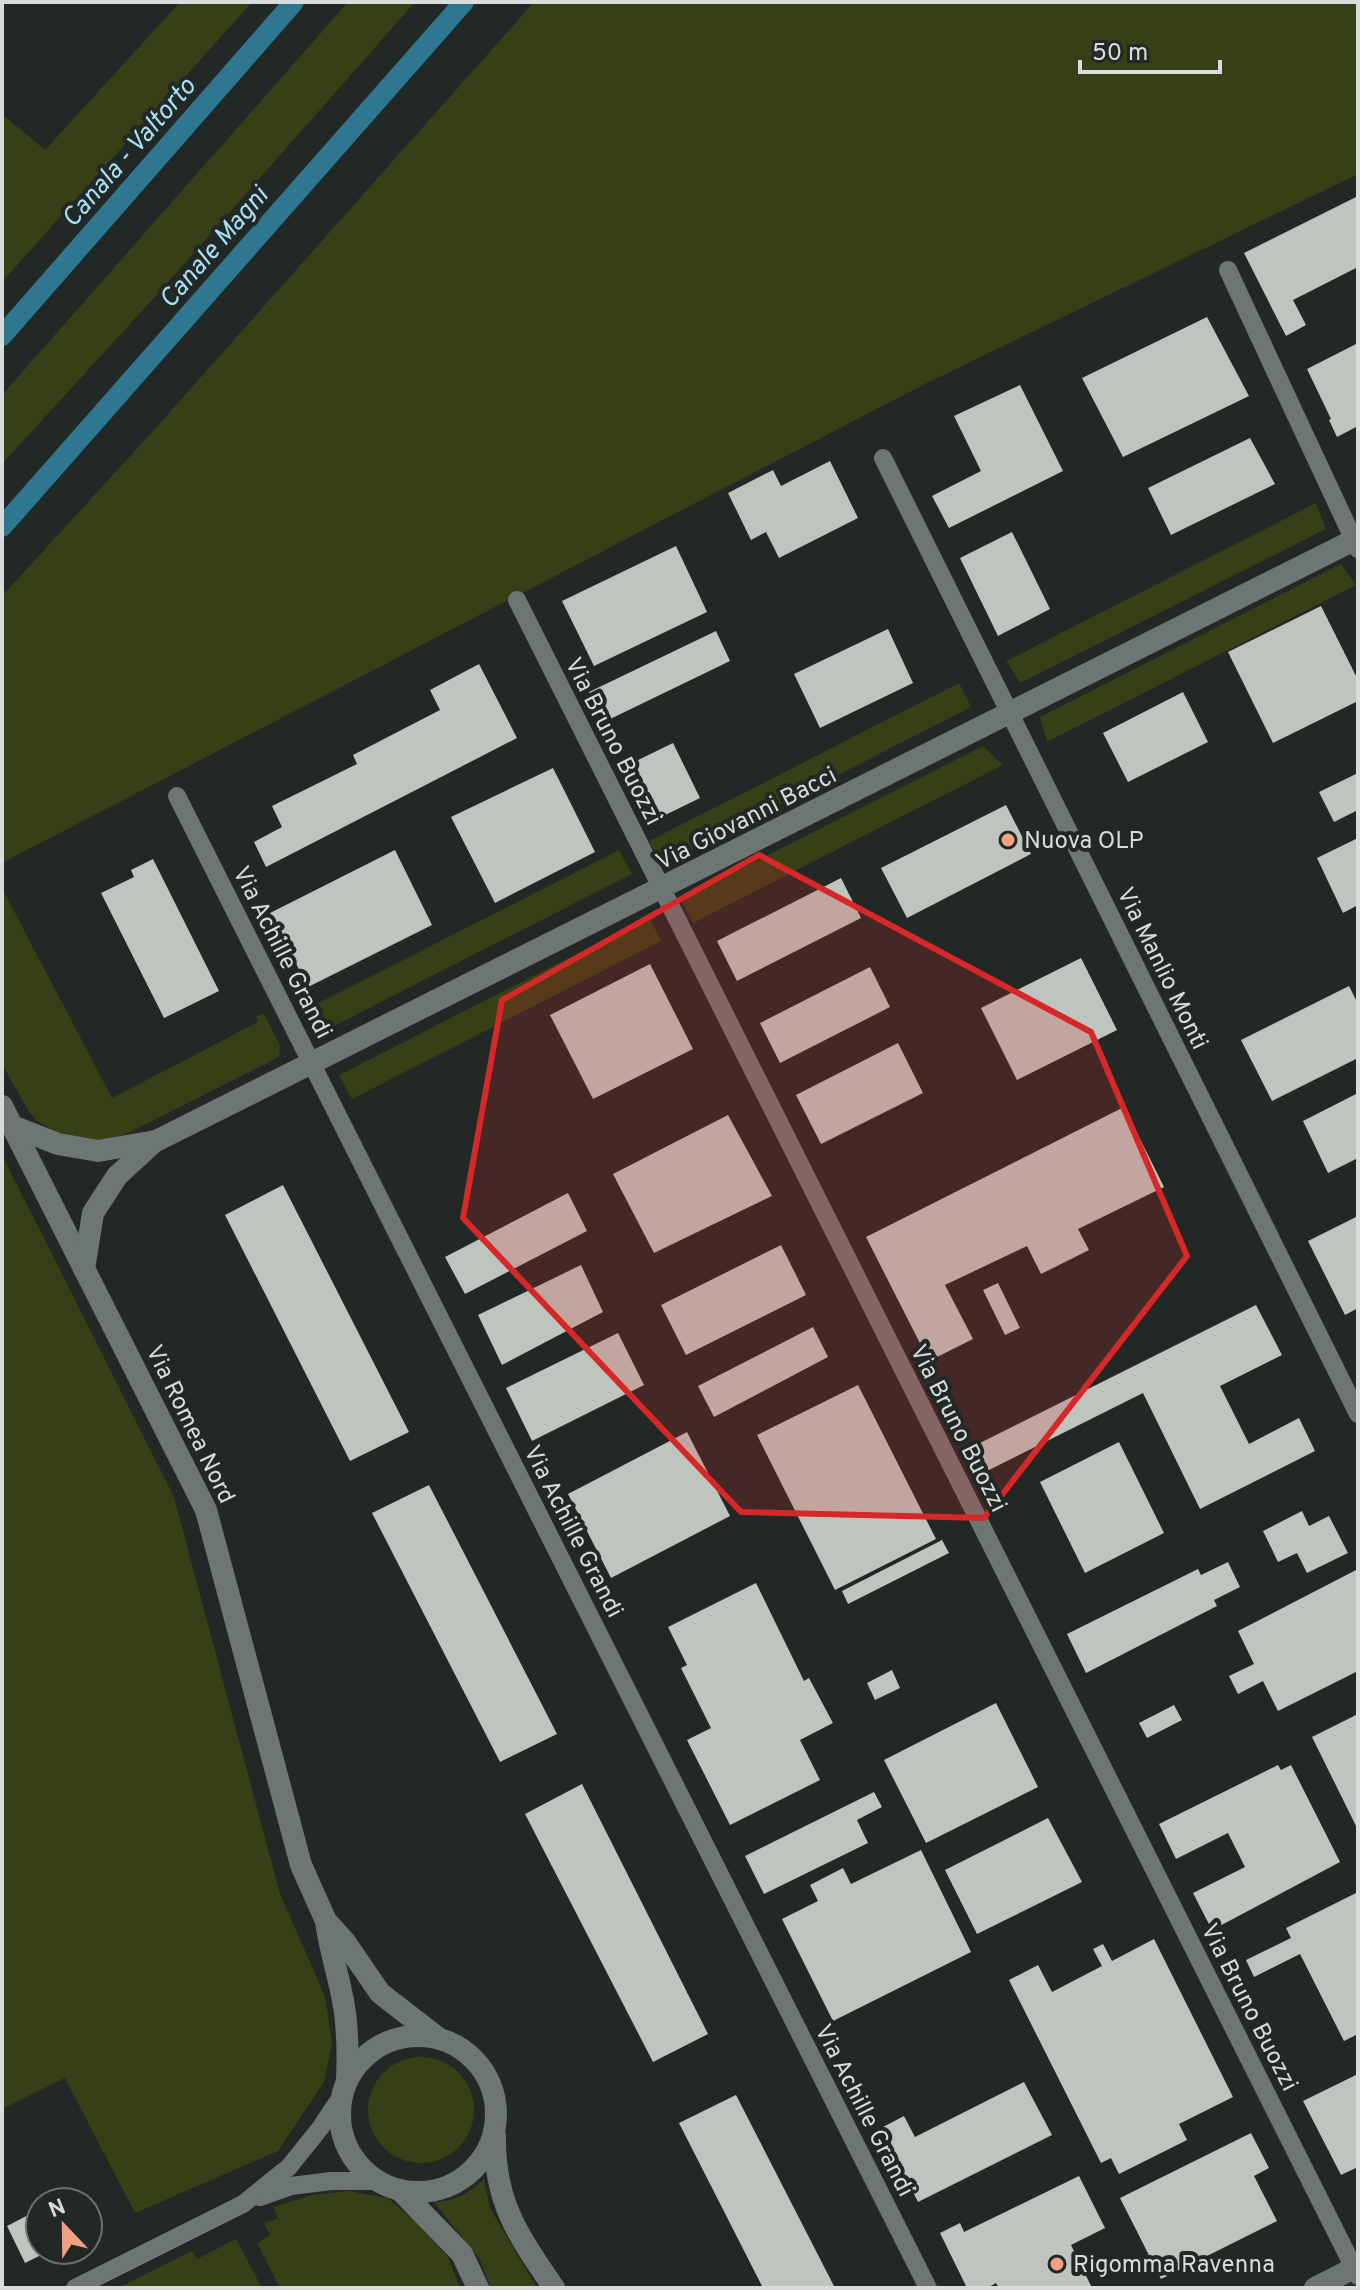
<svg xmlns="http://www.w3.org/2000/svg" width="1360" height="2290" font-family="Overpass,sans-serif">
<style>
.green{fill:#363f16}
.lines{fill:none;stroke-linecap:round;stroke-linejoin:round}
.canal{stroke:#2f7790;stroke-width:20}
.building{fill:#bec5be}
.minor{stroke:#6e7673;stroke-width:18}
.secondary{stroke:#6e7673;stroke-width:22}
.marked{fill:#d62828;fill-opacity:0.2;stroke:#d62828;stroke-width:6;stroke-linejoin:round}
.poi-dot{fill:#f2a080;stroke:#212826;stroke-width:3}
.labels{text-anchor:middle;stroke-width:8;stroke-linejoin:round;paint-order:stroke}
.street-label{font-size:24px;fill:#d8dcdb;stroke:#212826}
.poi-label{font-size:24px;fill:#d8dcdb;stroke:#212826;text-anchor:start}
.water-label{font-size:26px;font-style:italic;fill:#a7e0f7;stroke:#212826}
</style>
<rect width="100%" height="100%" fill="#212826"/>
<g class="green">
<path d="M180 2H252L2 282V114L45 150Z"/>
<path d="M348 2H415L163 288 2 464V395Z"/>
<path d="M534 2H1358V174L925 384 2 863V596L153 431Z"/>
<path d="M1316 503 1326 529 1020 683 1006 661Z"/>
<path d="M1341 564 1356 585 1047 742 1040 717Z"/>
<path d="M959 683 971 707 662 865 649 841Z"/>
<path d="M983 746 1003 765 693 923 681 899Z"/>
<path d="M619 850 632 874 322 1032 309 1008Z"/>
<path d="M2 888 112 1098 258 1022 256 1016 264 1014 280 1046 279 1057 124 1135 101 1141 81 1140 53 1131 36 1120 28 1110 2 1064Z"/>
<path d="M649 917 661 941 352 1099 339 1075Z"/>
<path d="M2 1155 174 1497 280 1894 325 1996 332 2043 324 2082 278 2151 135 2213 65 2078 2 2109Z"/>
<circle cx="421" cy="2110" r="53"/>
<path d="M484 2179 490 2208 537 2288H491L480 2260 434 2202C456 2201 468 2194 484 2179Z"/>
<path d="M349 2191 388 2198 417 2223 448 2257 460 2288H280L257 2243 270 2235 264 2224 278 2218 273 2207 312 2195Z"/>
<path d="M236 2239 262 2288H118L192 2251 197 2259Z"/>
</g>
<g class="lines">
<g class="canal">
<path d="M2 336 294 2"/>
<path d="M2 527 464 2"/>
</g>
</g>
<g class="building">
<path d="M1358 196V267L1293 300 1306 325 1286 336 1244 253Z"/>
<path d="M1207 317 1249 396 1123 457 1082 378Z"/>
<path d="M1358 343V426L1337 437 1329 420 1331 419 1307 369Z"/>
<path d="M1020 385 1063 471 949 528 932 496 981 471 954 416Z"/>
<path d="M1250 438 1275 484 1171 535 1148 488Z"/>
<path d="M830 461 858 518 779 558 766 532 751 540 728 493 773 470 781 486Z"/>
<path d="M1012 532 1050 609 998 636 960 558Z"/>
<path d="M676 546 707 612 594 666 562 601Z"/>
<path d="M1321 606 1358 680V701L1273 743 1228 652Z"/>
<path d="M888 629 913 683 820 728 794 674Z"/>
<path d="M716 631 730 661 604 722 589 692Z"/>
<path d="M479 664 517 738 266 867 254 842 282 827 272 806 357 764 353 755 440 710 430 690Z"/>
<path d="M1183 692 1208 742 1128 782 1103 733Z"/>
<path d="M673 743 700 798 655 820 628 765Z"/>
<path d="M553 768 595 852 495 903 451 817Z"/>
<path d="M1358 773V810L1334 822 1319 792Z"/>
<path d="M1006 805 1031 854 907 918 881 868Z"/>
<path d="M1358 838V905L1343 913 1317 858Z"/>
<path d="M395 850 432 925 308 987 270 913Z"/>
<path d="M153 859 219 991 164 1018 101 893 134 877 131 870Z"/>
<path d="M841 878 861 918 737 981 717 941Z"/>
<path d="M1081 958 1117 1030 1017 1080 981 1008Z"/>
<path d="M650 964 693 1049 593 1099 550 1015Z"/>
<path d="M870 967 890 1007 780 1063 760 1023Z"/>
<path d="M1349 986 1358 1004V1058L1272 1101 1241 1040Z"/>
<path d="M898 1043 923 1093 821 1144 796 1095Z"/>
<path d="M1358 1093V1158L1328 1173 1303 1121Z"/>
<path d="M1124 1107 1164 1187 1078 1229 1089 1250 1041 1274 1027 1246 945 1285 973 1339 929 1361 866 1237Z"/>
<path d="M728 1115 772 1196 654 1253 613 1174Z"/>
<path d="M283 1185 409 1432 350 1461 225 1215Z"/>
<path d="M568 1193 587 1231 465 1294 445 1257Z"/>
<path d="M1358 1216V1308L1345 1315 1308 1241Z"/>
<path d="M781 1245 806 1295 686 1355 661 1305Z"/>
<path d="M581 1265 603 1312 502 1365 478 1315Z"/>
<path d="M998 1283 1020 1328 1005 1335 983 1290Z"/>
<path d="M1256 1305 1282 1355 1220 1386 1249 1444 1299 1418 1315 1451 1200 1509 1143 1393 983 1473 970 1448Z"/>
<path d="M813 1327 828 1357 714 1417 698 1386Z"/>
<path d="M618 1333 644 1385 532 1441 506 1388Z"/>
<path d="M858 1385 936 1539 835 1590 757 1435Z"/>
<path d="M687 1432 730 1516 611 1578 568 1494Z"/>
<path d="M1119 1442 1164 1533 1085 1573 1040 1482Z"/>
<path d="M429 1485 557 1734 500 1762 372 1513Z"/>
<path d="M1302 1511 1309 1526 1329 1516 1348 1553 1307 1573 1297 1553 1278 1562 1263 1531Z"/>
<path d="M942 1540 949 1553 848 1604 842 1591Z"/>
<path d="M1228 1562 1240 1587 1214 1600 1217 1606 1086 1673 1067 1634 1198 1569 1201 1575Z"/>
<path d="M1358 1569V1671L1278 1711 1263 1681 1238 1694 1229 1676 1254 1664 1238 1631Z"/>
<path d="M756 1583 804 1681 809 1678 833 1723 800 1740 820 1780 730 1825 687 1740 711 1728 681 1668 687 1665 668 1627Z"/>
<path d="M892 1670 900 1688 875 1700 867 1683Z"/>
<path d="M996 1703 1038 1787 926 1843 884 1760Z"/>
<path d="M1174 1705 1182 1720 1147 1738 1139 1723Z"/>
<path d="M1358 1714V1830L1312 1737Z"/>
<path d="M1278 1765 1281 1770 1291 1765 1340 1862 1212 1930 1193 1893 1245 1867 1228 1833 1176 1859 1159 1824Z"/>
<path d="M582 1784 708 2034 653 2062 525 1814Z"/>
<path d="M874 1792 882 1807 857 1820 868 1843 764 1894 745 1856Z"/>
<path d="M1048 1818 1082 1882 977 1934 945 1870Z"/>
<path d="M921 1850 971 1952 833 2021 782 1919 818 1901 810 1885 843 1868 851 1884Z"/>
<path d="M1358 1892V2034L1344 2041 1300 1954 1254 1977 1246 1960 1291 1938 1286 1928Z"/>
<path d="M1154 1939 1233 2097 1179 2124 1187 2140 1119 2174 1111 2158 1101 2163 1009 1980 1038 1965 1052 1992 1102 1966 1093 1949 1103 1944 1112 1961Z"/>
<path d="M1358 2074V2167L1341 2175 1303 2101Z"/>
<path d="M1024 2082 1052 2135 918 2202 881 2128 904 2116 915 2137Z"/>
<path d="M736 2095 835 2288H763L679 2123Z"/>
<path d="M1251 2133 1269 2168 1254 2176 1277 2221 1161 2279 1120 2198Z"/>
<path d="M1079 2176 1105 2228 1071 2245 1092 2288H999L996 2283 987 2288H967L940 2233 960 2223 964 2232Z"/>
<path d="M40 2209V2250H51L25 2263 7 2226Z"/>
</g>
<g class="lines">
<g class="minor">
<path d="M1228 270 1358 549"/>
<path d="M883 458 1358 1414"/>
<path d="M517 600 1358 2276"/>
<path d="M177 796 928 2288"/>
<path d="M260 2197 291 2186 331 2181H378"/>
<path d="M75 2288 243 2204 289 2167 321 2127 343 2094"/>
</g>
<g class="secondary">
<path d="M2 1106 206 1510 301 1865 326 1921 345 1942 380 1993 438 2038"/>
<path d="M12 1126 58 1144 98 1151 156 1141 1358 538"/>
<path d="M84 1269 93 1213 117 1176 155 1141"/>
<path d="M326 1921C330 1953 341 1982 345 2013 348 2036 348 2058 347 2081"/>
<circle cx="418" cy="2114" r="78"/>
<path d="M495 2136C494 2202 518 2235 554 2288"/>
<path d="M400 2190 462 2254 478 2288"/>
<path d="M1315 2288 1358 2266"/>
</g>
</g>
<path class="marked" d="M759 855 1091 1032 1187 1256 984 1518 741 1512 463 1218 502 1000Z"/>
<g class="poi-dot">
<circle cx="1008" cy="840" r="8"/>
<circle cx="1057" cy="2264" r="8"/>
</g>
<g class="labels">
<g class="street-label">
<text transform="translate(614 741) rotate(63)" y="8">Via Bruno Buozzi</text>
<text transform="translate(746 818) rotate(-27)" y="8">Via Giovanni Bacci</text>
<text transform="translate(283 952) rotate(63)" y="8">Via Achille Grandi</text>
<text transform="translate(1163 968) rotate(64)" y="8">Via Manlio Monti</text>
<text transform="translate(191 1424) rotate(64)" y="8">Via Romea Nord</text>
<text transform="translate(959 1428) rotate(63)" y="8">Via Bruno Buozzi</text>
<text transform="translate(574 1531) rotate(63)" y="8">Via Achille Grandi</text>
<text transform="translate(1250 2007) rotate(63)" y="8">Via Bruno Buozzi</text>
<text transform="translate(865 2110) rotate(63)" y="8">Via Achille Grandi</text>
</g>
<g class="poi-label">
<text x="1024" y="848">Nuova OLP</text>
<text x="1073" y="2272">Rigomma Ravenna</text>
</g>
<g class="water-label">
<text transform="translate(128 152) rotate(-49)" y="9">Canala - Valtorto</text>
<text transform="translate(213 247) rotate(-49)" y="9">Canale Magni</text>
</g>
</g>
<rect width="1360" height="2290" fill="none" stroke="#d8dcdb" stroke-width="8"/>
<g transform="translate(64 2226) rotate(338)"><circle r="38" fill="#212826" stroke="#6a706e" stroke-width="2"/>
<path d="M0-6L14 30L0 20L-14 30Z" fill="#f2a080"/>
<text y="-12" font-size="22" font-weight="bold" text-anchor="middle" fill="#d8dcdb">N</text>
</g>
<path d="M1080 60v12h140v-12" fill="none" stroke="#d8dcdb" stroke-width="4"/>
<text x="1092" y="60" font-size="24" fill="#d8dcdb" stroke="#212826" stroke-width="6" paint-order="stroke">50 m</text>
</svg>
